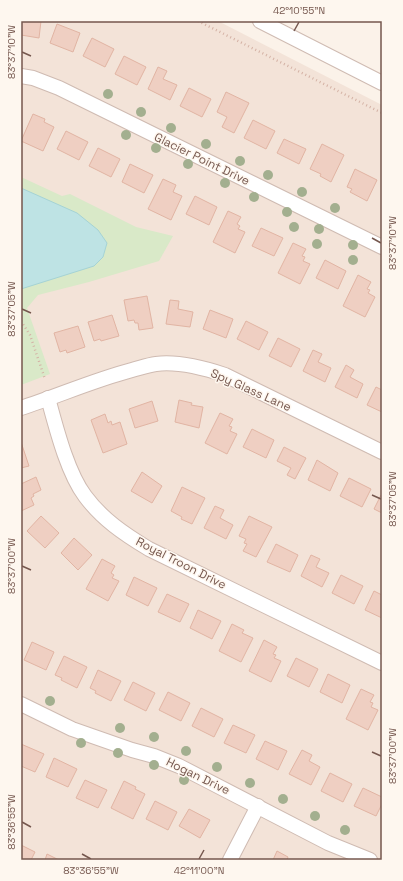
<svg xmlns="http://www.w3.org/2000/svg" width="403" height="881" font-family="'Space Grotesk',sans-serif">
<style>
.residential{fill:#f3e3d8}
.green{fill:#d9e9c8}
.water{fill:#bee3e4;stroke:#a5d3d5}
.building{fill:#efcfc2;stroke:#e1b4a3}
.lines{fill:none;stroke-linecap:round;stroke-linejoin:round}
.minor-casing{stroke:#cfbbb2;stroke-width:16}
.path{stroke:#d4b2a5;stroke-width:2.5;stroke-dasharray:1 3;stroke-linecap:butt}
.minor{stroke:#fff;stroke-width:14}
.tree{fill:#a3af8f}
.ticks{fill:none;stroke:#75574e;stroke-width:1.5}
.labels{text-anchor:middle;stroke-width:3;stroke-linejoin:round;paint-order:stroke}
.street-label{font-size:12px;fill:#75574e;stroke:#fef7ef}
.neatline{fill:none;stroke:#75574e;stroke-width:1.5}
.ticks-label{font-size:10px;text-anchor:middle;fill:#75574e}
</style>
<rect width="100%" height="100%" fill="#fbf2e9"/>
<path class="residential" d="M21 21H218L382 105V860H21Z"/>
<path class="green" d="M21 177 62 196 70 194 136 227 173 236 159 261 89 282 38 295 27 308 50 374 21 385Z"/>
<path class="water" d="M21 188 77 213 98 230 107 243 103 257 94 266 21 289Z"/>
<g class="building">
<path d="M21 21H41L39 38 21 35Z"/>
<path d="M57 24 80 33 73 52 50 43Z"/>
<path d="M92 38 114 49 105 67 83 56Z"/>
<path d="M124 56 146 67 137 85 115 74Z"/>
<path d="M158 67 167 71 163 79 177 85 170 100 148 89Z"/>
<path d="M189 88 211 99 202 117 180 106Z"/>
<path d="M226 92 249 103 234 133 222 127 227 117 217 112Z"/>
<path d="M33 114 45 119 44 122 54 127 43 151 21 141Z"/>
<path d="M253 120 275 131 266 149 244 138Z"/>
<path d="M66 131 88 142 79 160 57 149Z"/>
<path d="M284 139 306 149 299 164 277 153Z"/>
<path d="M322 144 344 155 331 182 320 176 321 174 310 169Z"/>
<path d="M98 148 120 159 111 177 89 166Z"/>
<path d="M130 164 153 175 144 193 122 182Z"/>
<path d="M355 169 377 180 367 201 350 192 352 189 347 187Z"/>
<path d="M163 179 176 185 173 192 182 196 171 220 148 209Z"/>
<path d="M195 196 217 207 209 225 186 214Z"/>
<path d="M228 211 241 217 237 224 240 226 238 229 245 232 235 253 213 242Z"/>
<path d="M261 228 283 238 274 256 252 246Z"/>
<path d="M293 243 306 249 302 256 305 257 303 261 310 264 300 284 278 273Z"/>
<path d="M325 260 346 271 338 289 316 278Z"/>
<path d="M358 275 371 282 367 289 370 290 368 293 375 297 365 317 343 306Z"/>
<path d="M147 296 153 328 139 330 138 323H135L134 320 128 321 124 300Z"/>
<path d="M170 300 179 301 178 309 193 312 190 327 166 324Z"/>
<path d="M210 310 233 319 226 338 203 329Z"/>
<path d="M112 315 119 336 101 341 100 339 94 341 88 322Z"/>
<path d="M246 321 268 332 259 350 237 339Z"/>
<path d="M78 326 85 347 67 353 66 350 60 352 54 333Z"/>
<path d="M278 338 300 349 291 367 269 356Z"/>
<path d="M313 350 322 354 318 362 331 368 325 382 303 371Z"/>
<path d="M346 365 354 370 350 377 363 384 357 398 335 387Z"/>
<path d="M376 387 382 390V412L367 405Z"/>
<path d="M179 400 192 403 191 405 203 407 199 428 175 422Z"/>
<path d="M152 401 158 421 135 428 129 409Z"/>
<path d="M220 413 233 419 229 426 232 427 230 431 237 434 227 454 205 443Z"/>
<path d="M105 414 108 423 111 421 112 425 120 422 127 444 103 453 91 420Z"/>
<path d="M252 429 274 440 266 458 243 447Z"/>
<path d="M21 442 29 466 21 468Z"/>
<path d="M284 447 306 458 295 479 287 475 291 468 277 461Z"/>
<path d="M317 460 338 473 330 491 308 480Z"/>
<path d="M142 472 162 486 152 503 131 491Z"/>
<path d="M36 477 41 490 33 494 34 496 31 498 34 505 21 511V484Z"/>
<path d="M349 478 371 489 362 507 340 496Z"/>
<path d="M182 487 205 498 192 524 181 519 182 517 171 511Z"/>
<path d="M381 495 382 496V513L374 509Z"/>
<path d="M215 506 224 510 220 518 233 525 226 539 204 528Z"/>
<path d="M41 516 59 533 45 548 27 531Z"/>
<path d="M249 516 272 527 256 557 243 551 247 544 244 543 246 539 239 536Z"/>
<path d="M74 538 92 555 78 570 61 553Z"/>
<path d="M276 544 298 555 290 572 267 562Z"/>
<path d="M311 555 320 559 316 567 329 573 322 587 301 576Z"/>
<path d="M102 559 115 566 111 573 114 575 112 578 119 581 108 601 86 589Z"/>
<path d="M341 575 363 586 354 604 332 593Z"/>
<path d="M134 577 157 588 148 606 126 595Z"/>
<path d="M374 591 382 595V618L365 610Z"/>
<path d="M167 594 189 604 180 622 158 612Z"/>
<path d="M198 610 221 621 212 639 190 628Z"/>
<path d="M232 624 244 630 242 633 253 638 241 662 219 651Z"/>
<path d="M264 640 277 647 273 654 276 655 274 658 281 661 271 682 249 671Z"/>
<path d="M32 642 54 652 46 670 24 660Z"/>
<path d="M64 656 87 667 77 688 61 680 62 678 55 675Z"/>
<path d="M296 658 318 669 309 687 287 676Z"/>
<path d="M98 670 121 681 111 701 95 693 96 691 90 688Z"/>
<path d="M328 674 350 685 342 703 320 692Z"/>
<path d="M133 682 155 693 146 711 124 700Z"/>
<path d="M361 689 374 695 370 702 373 703 371 707 378 710 368 730 346 719Z"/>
<path d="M168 692 190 703 181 721 159 710Z"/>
<path d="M201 708 223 719 214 737 192 726Z"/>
<path d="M233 725 255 735 246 753 224 743Z"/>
<path d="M265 741 287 751 278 770 256 759Z"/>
<path d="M21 745V744L44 754 35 772 21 766Z"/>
<path d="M302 750 312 755 309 761 320 767 311 785 289 774Z"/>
<path d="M54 758 77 769 68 787 46 777Z"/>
<path d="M330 773 352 784 343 802 321 791Z"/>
<path d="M85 780 107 790 98 808 76 798Z"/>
<path d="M124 781 136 787 135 789 145 794 133 819 111 808Z"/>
<path d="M363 788 382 797V804L376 816 354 806Z"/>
<path d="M155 801 177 812 168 830 146 819Z"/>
<path d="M189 809 210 820 200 838 179 826Z"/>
<path d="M21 845 35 852 31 860H21Z"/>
<path d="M277 851 288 857 287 860H273Z"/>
<path d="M47 854 59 860H45Z"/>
</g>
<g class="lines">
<defs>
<g id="minor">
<path d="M260 21 382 83"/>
<path d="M21 76 33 78 59 88 382 247"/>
<path d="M48 398C56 427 67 472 85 496 102 519 124 534 149 549L382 663"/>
<path d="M21 408C58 396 94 380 132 370 140 368 148 365 156 364 179 361 204 368 225 375L382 452"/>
<path d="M21 704 72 729 132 750 154 756 179 766 328 843 370 860"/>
<path d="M230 860 258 806"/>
</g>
</defs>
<use href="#minor" class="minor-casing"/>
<g class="path">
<path d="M198 21 382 113"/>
<path d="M21 321 30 335 45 379"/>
</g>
<use href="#minor" class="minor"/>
</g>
<g class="tree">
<circle cx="108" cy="94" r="5"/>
<circle cx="141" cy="112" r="5"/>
<circle cx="171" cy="128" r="5"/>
<circle cx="126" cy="135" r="5"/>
<circle cx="206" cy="144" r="5"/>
<circle cx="156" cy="148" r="5"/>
<circle cx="240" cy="161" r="5"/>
<circle cx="188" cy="164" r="5"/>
<circle cx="268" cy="175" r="5"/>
<circle cx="225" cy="183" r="5"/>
<circle cx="302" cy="192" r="5"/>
<circle cx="254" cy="197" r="5"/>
<circle cx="335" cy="208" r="5"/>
<circle cx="287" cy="212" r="5"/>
<circle cx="294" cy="227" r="5"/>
<circle cx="319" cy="229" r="5"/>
<circle cx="317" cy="244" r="5"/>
<circle cx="353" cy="245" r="5"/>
<circle cx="353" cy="260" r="5"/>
<circle cx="50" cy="701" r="5"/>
<circle cx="120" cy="728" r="5"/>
<circle cx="154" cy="737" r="5"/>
<circle cx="81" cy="743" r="5"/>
<circle cx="186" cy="751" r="5"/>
<circle cx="118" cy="753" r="5"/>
<circle cx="154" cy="765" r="5"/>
<circle cx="217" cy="767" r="5"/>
<circle cx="184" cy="780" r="5"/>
<circle cx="250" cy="783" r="5"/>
<circle cx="283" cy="799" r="5"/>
<circle cx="315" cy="816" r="5"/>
<circle cx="345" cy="830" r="5"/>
</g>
<path class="ticks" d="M294 31 299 22M22 52 31 56M372 238 381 243M22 309 31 313M372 495 381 499M22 566 31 570M372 752 381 756M22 822 31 827M82 854 91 859M199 859 204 850"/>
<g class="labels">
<g class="street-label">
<text transform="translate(202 159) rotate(26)" y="4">Glacier Point Drive</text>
<text transform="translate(251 390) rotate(24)" y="4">Spy Glass Lane</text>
<text transform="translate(181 563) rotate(27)" y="4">Royal Troon Drive</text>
<text transform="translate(198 776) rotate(26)" y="4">Hogan Drive</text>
</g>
</g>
<rect width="403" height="881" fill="none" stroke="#fef7ef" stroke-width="44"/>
<rect x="22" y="22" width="359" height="837" class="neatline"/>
<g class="ticks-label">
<text x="299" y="14">42°10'55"N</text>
<text transform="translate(11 52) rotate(-90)" y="4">83°37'10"W</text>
<text transform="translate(392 243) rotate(-90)" y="4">83°37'10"W</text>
<text transform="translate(11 309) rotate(-90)" y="4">83°37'05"W</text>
<text transform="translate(392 499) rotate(-90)" y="4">83°37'05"W</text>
<text transform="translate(11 566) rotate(-90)" y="4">83°37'00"W</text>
<text transform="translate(392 756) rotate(-90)" y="4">83°37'00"W</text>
<text transform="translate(11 822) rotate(-90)" y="4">83°36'55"W</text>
<text x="91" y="874">83°36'55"W</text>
<text x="199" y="874">42°11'00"N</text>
</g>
</svg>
